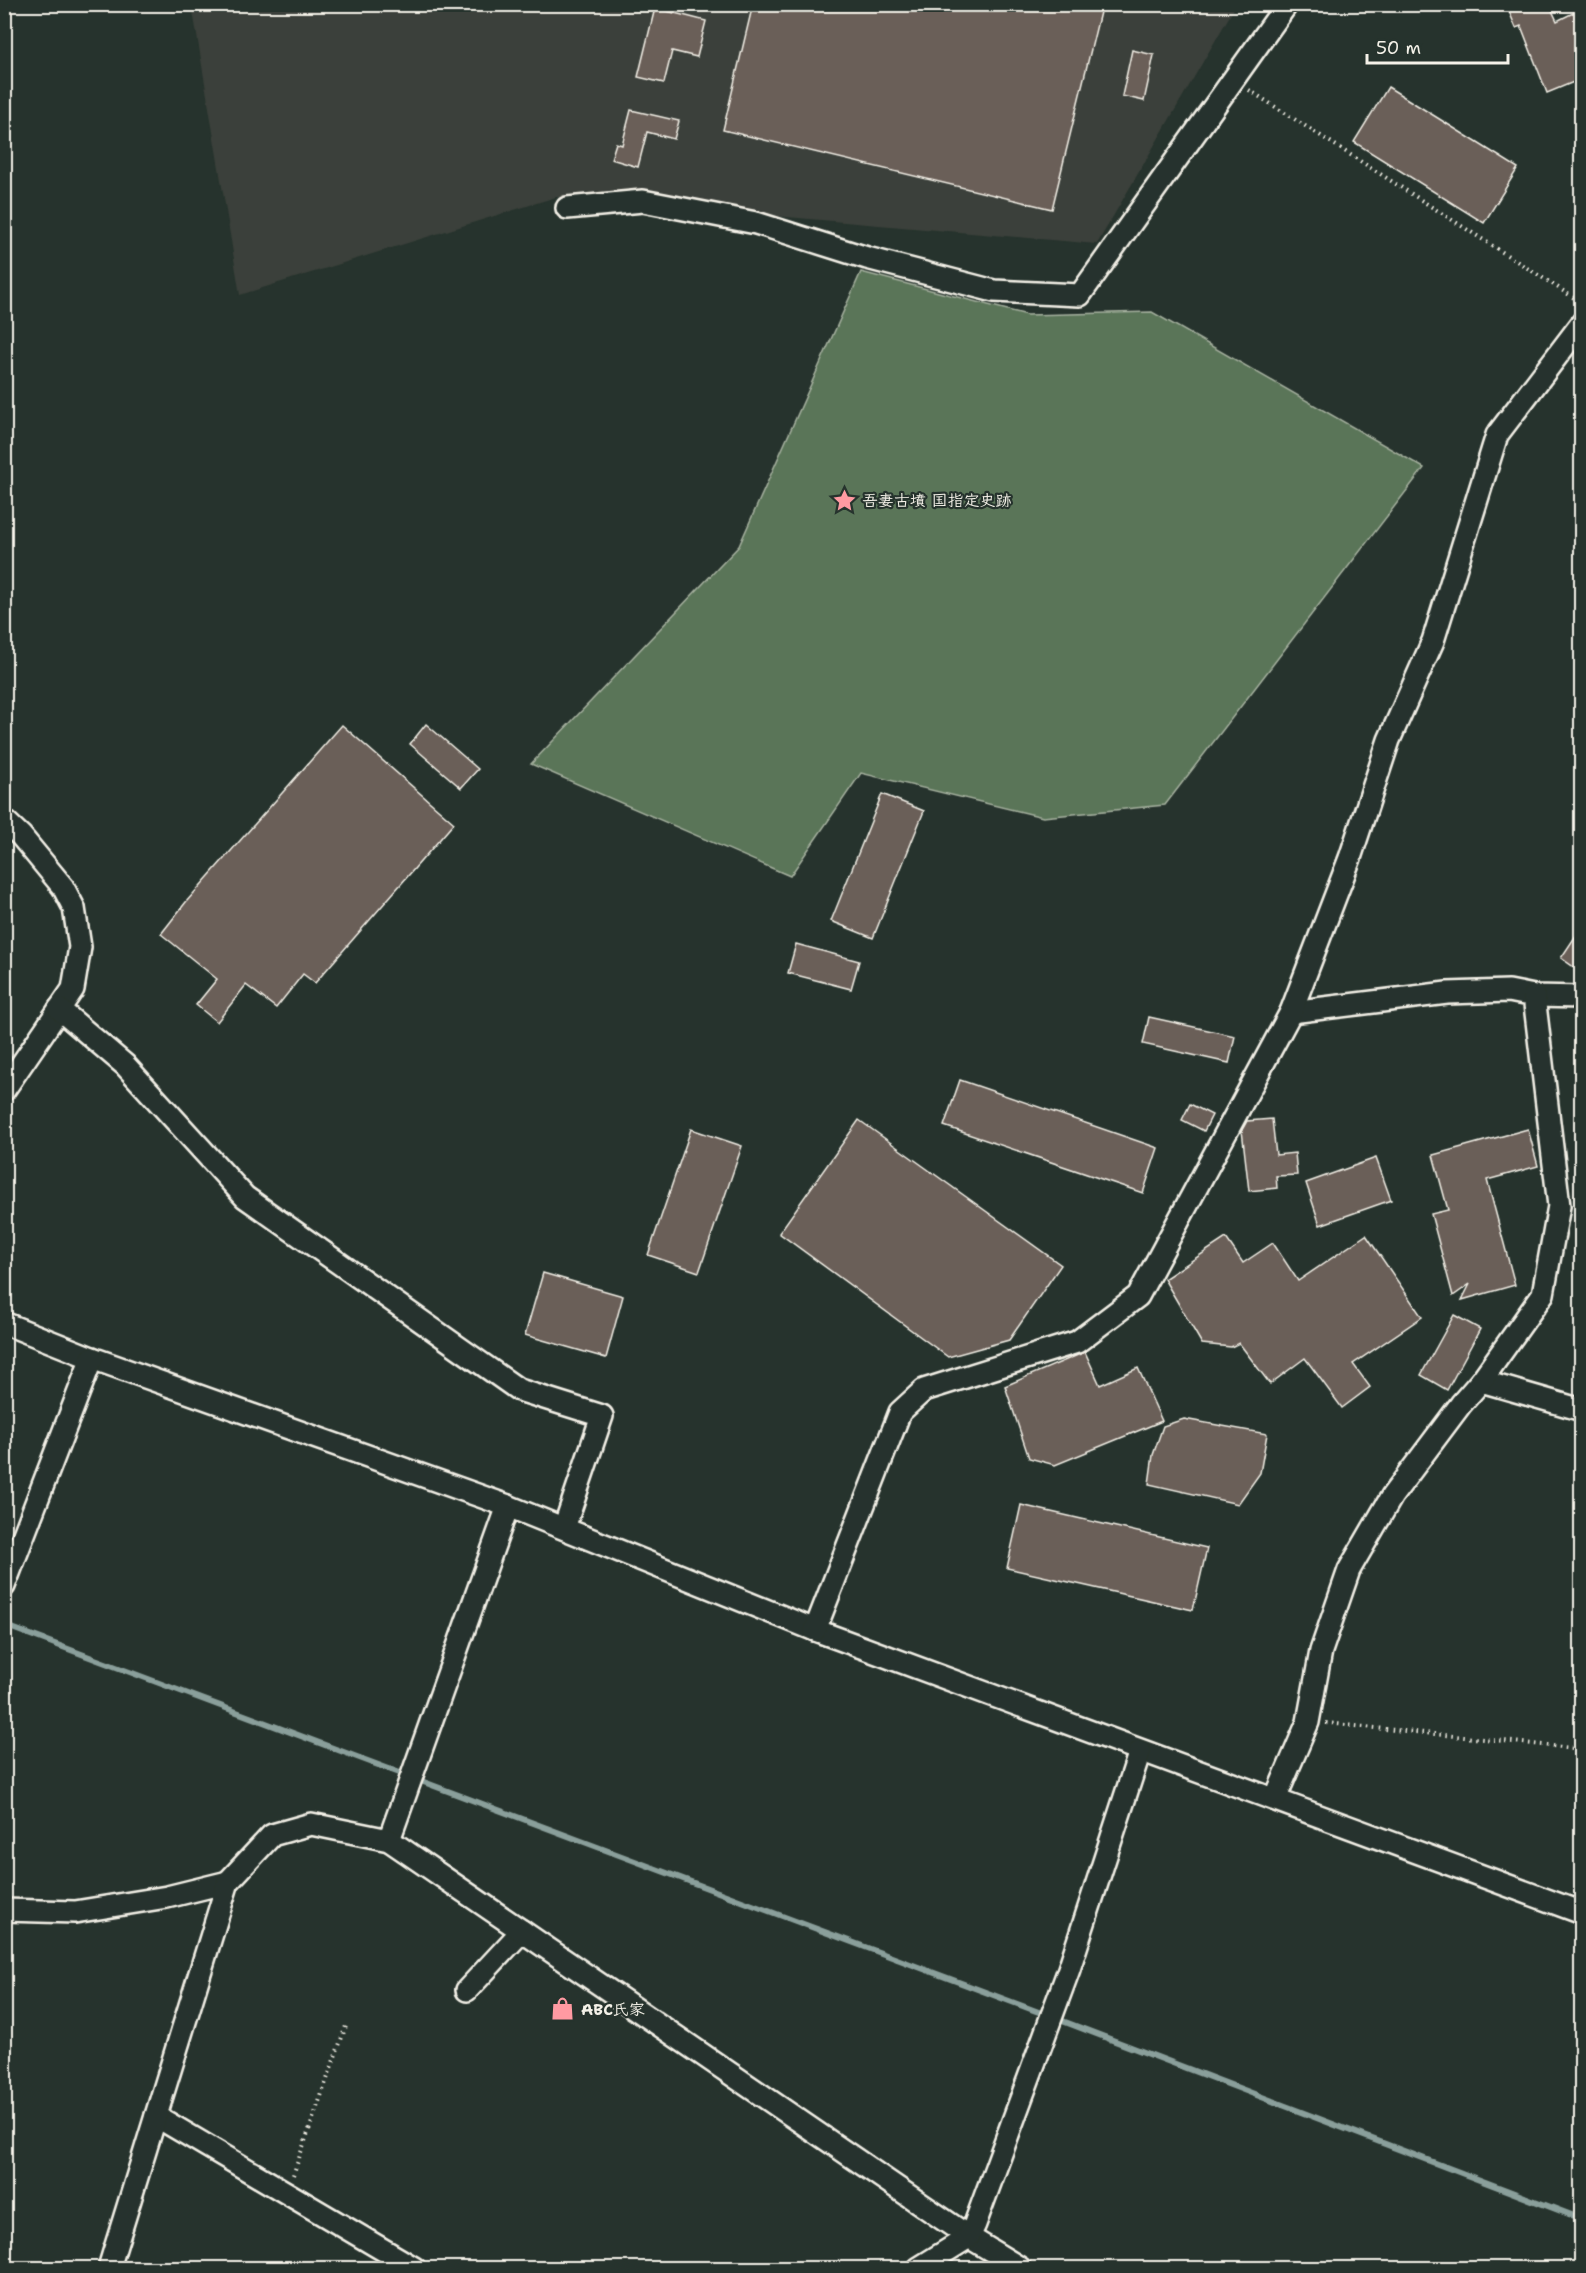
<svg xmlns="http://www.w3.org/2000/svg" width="1586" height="2273" font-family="'Shantell Sans','Klee One',sans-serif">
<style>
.built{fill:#3b403a}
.green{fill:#5a7459;stroke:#a7b2a0;stroke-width:1.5}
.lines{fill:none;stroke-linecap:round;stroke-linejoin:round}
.stream{stroke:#8a9f9b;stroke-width:6}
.building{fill:#6b5e58;stroke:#f4f1e8;stroke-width:1.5}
.street-casing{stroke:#f4f1e8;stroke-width:26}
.path{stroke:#f4f1e8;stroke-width:4;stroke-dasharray:1.5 4.5;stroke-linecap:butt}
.street{stroke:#26332d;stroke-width:21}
.labels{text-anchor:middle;stroke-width:4.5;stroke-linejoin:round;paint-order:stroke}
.poi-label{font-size:16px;font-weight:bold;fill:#f4f1e8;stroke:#26332d;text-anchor:start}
</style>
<rect width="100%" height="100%" fill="#26332d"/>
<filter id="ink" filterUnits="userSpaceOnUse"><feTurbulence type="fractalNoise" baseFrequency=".0167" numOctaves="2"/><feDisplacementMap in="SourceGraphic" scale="12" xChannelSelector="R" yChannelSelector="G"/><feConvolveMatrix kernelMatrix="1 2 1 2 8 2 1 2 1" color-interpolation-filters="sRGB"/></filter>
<g filter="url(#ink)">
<path class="built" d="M192 5H1236L1097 244 556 197 240 295Z"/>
<path class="green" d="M861 272 1027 315 1152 312 1424 468 1165 805 1043 817 861 773 790 876 531 764 739 546Z"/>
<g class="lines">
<path class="stream" d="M4 1625 1052 2017 1582 2219"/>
</g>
<g class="building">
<path d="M753 4H1102L1052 209 723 130Z"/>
<path d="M1506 4H1549L1557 21 1581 9V79L1547 93 1521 26 1516 28Z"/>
<path d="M655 8 706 21 697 57 672 51 664 83 638 77Z"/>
<path d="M1132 50 1154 55 1144 101 1122 96Z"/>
<path d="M1388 87 1518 168 1484 223 1354 142Z"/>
<path d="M631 110 679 121 674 139 647 132 638 167 611 159 616 143 622 145Z"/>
<path d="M426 724 478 769 461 788 410 744Z"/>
<path d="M342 725 454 823 315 983 303 974 276 1008 246 985 217 1022 196 1005 217 979 161 934 186 902Z"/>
<path d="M882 794 924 811 873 938 831 921Z"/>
<path d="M1581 928V972L1561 958Z"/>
<path d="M796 944 859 961 851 989 788 973Z"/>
<path d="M1149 1017 1235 1036 1229 1063 1143 1044Z"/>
<path d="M960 1080 1158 1148 1143 1193 944 1126Z"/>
<path d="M1190 1104 1212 1115 1204 1131 1182 1120Z"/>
<path d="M1272 1119 1276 1155 1295 1153 1297 1175 1276 1176 1277 1188 1249 1191 1242 1130 1247 1121Z"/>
<path d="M859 1120 1061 1265 1009 1340 948 1357 779 1233Z"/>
<path d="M691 1129 742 1146 699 1272 648 1255Z"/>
<path d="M1528 1129 1538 1166 1487 1180 1515 1285 1462 1300 1470 1284 1453 1296 1431 1214 1448 1210 1433 1155Z"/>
<path d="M1376 1158 1391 1200 1320 1225 1306 1183Z"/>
<path d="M1366 1235 1422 1317 1353 1364 1370 1387 1342 1408 1305 1358 1270 1384 1239 1343 1231 1347 1202 1344 1164 1279 1226 1238 1243 1263 1273 1243 1298 1281Z"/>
<path d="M543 1273 623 1296 606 1358 525 1335Z"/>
<path d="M1454 1315 1480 1329 1447 1390 1421 1375Z"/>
<path d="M1085 1352 1100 1385 1138 1368 1162 1421 1055 1465 1029 1458 1005 1386Z"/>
<path d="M1184 1419 1267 1434 1260 1473 1238 1504 1149 1484 1153 1455 1163 1426Z"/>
<path d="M1021 1505 1207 1548 1193 1610 1007 1568Z"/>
</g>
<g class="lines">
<defs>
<g id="street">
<path d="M567 208 643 201 756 223 867 258 994 291 1080 295 1287 4"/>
<path d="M4 820 21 836 63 887 74 908 80 947 73 989 4 1090"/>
<path d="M59 1009 125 1065 245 1197 519 1390 602 1416 564 1528"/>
<path d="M1291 1012 1447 993 1509 991 1534 996 1582 997"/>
<path d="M4 1323 92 1358 508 1506 815 1630 1582 1913"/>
<path d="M1481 1381 1582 1410"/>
<path d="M4 1586 92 1358"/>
<path d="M815 1630 900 1412 924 1390 1077 1342 1138 1296 1291 1012 1350 858 1389 740 1433 641 1497 435 1582 323"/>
<path d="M1275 1799 1308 1722 1321 1651 1349 1570 1392 1496 1461 1404 1481 1381 1543 1294 1559 1206 1534 996"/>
<path d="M389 1840 508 1506"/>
<path d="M4 1910 75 1912 167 1897 228 1882"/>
<path d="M467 1990 522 1931"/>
<path d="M156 2116 414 2268"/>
<path d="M109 2268 228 1882 272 1835 311 1824 389 1840 969 2237 1020 2268"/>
<path d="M919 2268 969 2237 975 2224 1069 1969 1140 1751"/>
</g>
</defs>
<use href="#street" class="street-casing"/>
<g class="path">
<path d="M1249 90 1582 303"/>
<path d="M1326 1723 1582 1749"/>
<path d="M293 2175 346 2026"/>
</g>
<use href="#street" class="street"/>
</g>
</g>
<defs>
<symbol id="sight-bare" viewBox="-9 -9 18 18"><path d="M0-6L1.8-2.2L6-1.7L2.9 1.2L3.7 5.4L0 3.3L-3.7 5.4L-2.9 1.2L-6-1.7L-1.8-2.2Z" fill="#ff9aa2" stroke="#26332d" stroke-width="2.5" paint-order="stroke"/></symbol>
<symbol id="shop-bare" viewBox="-9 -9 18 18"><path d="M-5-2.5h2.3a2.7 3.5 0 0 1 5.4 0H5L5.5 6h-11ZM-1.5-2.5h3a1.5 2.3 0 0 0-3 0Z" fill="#ff9aa2" stroke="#26332d" stroke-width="2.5" paint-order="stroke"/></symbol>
</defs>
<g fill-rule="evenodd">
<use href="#sight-bare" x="828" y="484" width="33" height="33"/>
<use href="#shop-bare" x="546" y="1992" width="33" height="33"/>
</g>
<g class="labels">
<g class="poi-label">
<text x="862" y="506">吾妻古墳 国指定史跡</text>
<text x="581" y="2015">ABC氏家</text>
</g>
</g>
<rect width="1586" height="2273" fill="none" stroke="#26332d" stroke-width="24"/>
<rect x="12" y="12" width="1562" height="2249" fill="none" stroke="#f4f1e8" stroke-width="2" filter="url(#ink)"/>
<path d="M1367 54v9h141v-9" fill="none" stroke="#f4f1e8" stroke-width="3"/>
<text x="1376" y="54" font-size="18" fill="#f4f1e8" stroke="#26332d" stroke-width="4.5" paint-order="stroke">50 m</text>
</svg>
